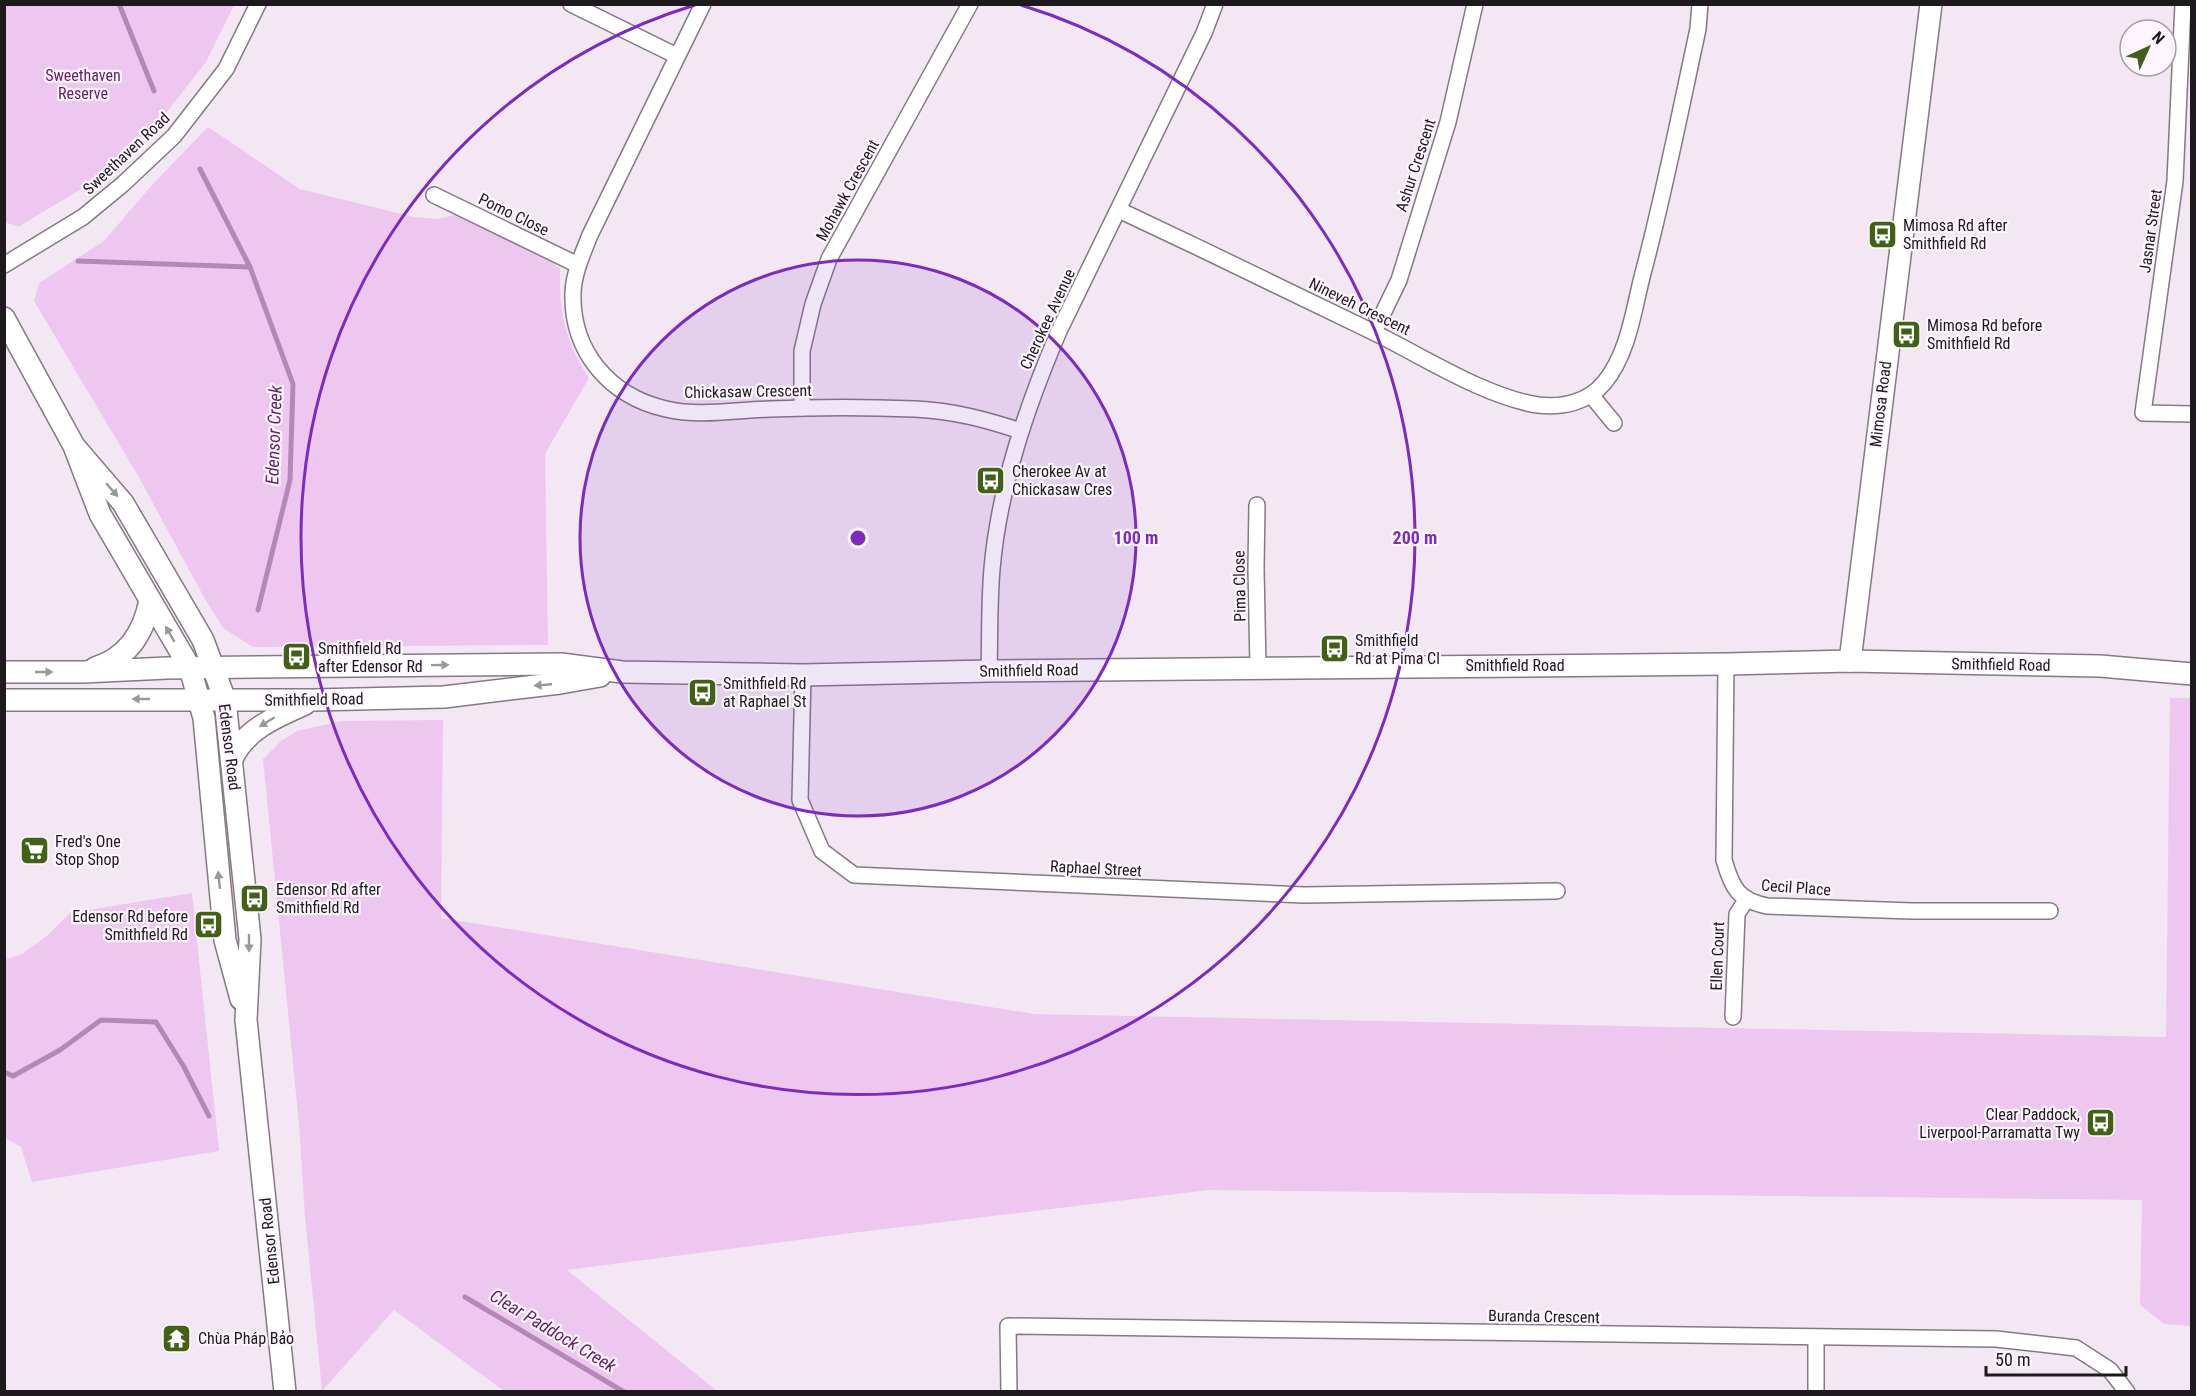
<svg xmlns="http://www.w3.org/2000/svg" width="2196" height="1396" font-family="'Roboto Condensed',sans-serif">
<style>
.green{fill:#eec7f0}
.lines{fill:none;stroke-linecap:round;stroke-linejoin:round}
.stream{stroke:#b388b6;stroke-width:5}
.street-casing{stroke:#847984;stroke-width:18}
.secondary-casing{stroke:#847984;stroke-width:24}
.street{stroke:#fff;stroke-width:15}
.secondary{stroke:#fff;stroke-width:21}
.oneway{fill:#999899}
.ring{fill:none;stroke:#7b2cbf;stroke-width:3}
.labels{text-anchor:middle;stroke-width:4.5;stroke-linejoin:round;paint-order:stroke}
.park-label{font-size:16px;fill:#64206a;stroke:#fef6fe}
.street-label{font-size:16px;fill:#1d191d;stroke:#fef6fe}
.poi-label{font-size:16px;fill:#1d191d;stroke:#fef6fe;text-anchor:start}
.water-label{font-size:18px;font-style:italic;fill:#631e68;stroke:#fef6fe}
.centre{fill:#7b2cbf;stroke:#fef6fe;stroke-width:3}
.ring-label{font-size:18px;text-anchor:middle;font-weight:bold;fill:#7b2cbf;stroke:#fef6fe;stroke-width:4.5;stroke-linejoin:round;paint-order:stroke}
</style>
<rect width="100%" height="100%" fill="#f3e7f4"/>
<g class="green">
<path d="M4 5 5 4 234 5 206 62 166 113 100 178 18 227 5 222Z"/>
<path d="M208 127 300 189 414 217 438 219 459 214 553 263 560 269C559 313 565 341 589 378L545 454 548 645 253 647 223 628 205 599 137 474 34 301 39 283 104 241 151 186Z"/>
<path d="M2170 698H2192L2191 1326 2164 1324 2140 1305 2142 1200 1209 1190 852 1233 567 1270 717 1391H504L394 1310 322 1391 305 1216 299 1124 263 759 280 742 297 731 341 721 443 720 441 918 1034 1014 2166 1037Z"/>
<path d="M192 893 219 1151 32 1182 21 1147 5 1138V960L22 954 48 935 70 913Z"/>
</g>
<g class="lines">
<g class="stream">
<path d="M119 4 154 91"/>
<path d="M200 169 250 267 293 384 290 480 258 610"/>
<path d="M78 261 250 267"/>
<path d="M4 1072 13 1076 60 1050 101 1020 156 1022 184 1067 209 1116"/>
<path d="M465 1297 624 1392"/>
</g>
<defs>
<g id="street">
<path d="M571 4 677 56"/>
<path d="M703 4 590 235C583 253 574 272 573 292 571 351 609 396 666 409 698 417 736 410 770 409 818 407 867 407 915 409 954 411 984 419 1021 431"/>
<path d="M2183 4 2175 181 2143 413 2192 414"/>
<path d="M434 195 578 265"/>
<path d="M1119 210C1204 250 1289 291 1373 332 1422 356 1485 397 1538 405 1563 408 1588 402 1604 383 1628 354 1633 313 1642 277 1664 195 1680 112 1698 29L1700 4"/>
<path d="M4 265 83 217 123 184 174 136 226 69 258 4"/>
<path d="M1374 332 1399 280 1448 122 1475 4"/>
<path d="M1591 395 1614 423"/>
<path d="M802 408V351L813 304 829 259 970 4"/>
<path d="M1257 505 1256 569 1258 667"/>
<path d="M1726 664 1724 860C1732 888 1738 900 1767 906L1912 911H2050"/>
<path d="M989 671C990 637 989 603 992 569 999 487 1027 406 1059 331L1204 33 1215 4"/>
<path d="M803 675 800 800 822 851 854 875 1304 895 1557 891"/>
<path d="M1733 1017 1737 914 1746 900"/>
<path d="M1816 1338V1392"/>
<path d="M1009 1392 1008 1326 1996 1339 2076 1348 2110 1370 2127 1392"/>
</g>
<g id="secondary">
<path d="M4 318 74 446 100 514 190 668 204 718 225 940 241 999"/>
<path d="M74 446 123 503 203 640 225 700 250 939 246 1020 285 1392"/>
<path d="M1850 661 1931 4"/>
<path d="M95 668C128 658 144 632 150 600"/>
<path d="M4 672H83L167 668 561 664 622 672 803 675 989 671 1726 664 1850 661 2100 666 2192 674"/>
<path d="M4 700H314L444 697 560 683 600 676"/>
<path d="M232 759C245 729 278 716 305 704"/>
</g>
</defs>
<use href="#street" class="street-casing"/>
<use href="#secondary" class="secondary-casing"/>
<use href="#street" class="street"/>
<use href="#secondary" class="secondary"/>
</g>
<defs><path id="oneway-solid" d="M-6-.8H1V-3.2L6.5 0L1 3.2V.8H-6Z" transform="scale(1.5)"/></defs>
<g class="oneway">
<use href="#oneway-solid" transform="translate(112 490) rotate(49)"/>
<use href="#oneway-solid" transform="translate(170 634) rotate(-120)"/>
<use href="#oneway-solid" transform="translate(440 665) rotate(-1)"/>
<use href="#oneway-solid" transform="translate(44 672)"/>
<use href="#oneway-solid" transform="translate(543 685) rotate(175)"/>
<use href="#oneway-solid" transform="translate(141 699) rotate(-180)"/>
<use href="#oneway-solid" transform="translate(267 722) rotate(148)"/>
<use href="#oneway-solid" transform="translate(219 880) rotate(-96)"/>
<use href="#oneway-solid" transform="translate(249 943) rotate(90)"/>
</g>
<circle cx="858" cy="538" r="278" fill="#7b2cbf" fill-opacity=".12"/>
<g class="ring">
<circle cx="858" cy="538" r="278"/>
<path d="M1021 5A557 557 0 1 1 695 5"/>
</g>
<defs>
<symbol id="bus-square" viewBox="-11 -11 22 22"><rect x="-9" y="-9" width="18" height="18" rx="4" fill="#416116" stroke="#fef6fe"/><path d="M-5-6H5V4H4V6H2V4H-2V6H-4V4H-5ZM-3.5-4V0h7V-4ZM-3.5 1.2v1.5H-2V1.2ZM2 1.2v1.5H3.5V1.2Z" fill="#fff"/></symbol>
<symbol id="supermarket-square" viewBox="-11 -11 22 22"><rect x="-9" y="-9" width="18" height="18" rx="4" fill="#416116" stroke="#fef6fe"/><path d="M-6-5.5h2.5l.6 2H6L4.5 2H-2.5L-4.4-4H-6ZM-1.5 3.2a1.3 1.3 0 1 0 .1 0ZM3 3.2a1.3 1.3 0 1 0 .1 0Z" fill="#fff"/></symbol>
<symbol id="temple-square" viewBox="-11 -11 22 22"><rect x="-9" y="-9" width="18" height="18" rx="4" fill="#416116" stroke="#fef6fe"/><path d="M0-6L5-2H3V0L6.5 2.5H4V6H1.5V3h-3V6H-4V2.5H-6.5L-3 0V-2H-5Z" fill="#fff"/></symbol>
</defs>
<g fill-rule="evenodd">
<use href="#bus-square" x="1866" y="218" width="33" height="33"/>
<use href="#bus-square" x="1890" y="318" width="33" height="33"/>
<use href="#bus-square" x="974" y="464" width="33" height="33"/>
<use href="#bus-square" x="1318" y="632" width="33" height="33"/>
<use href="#bus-square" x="280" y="640" width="33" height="33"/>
<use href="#bus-square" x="686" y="676" width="33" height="33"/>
<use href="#supermarket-square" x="18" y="834" width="33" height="33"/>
<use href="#bus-square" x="238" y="882" width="33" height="33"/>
<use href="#bus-square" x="192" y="908" width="33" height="33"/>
<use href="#bus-square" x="2084" y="1106" width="33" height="33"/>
<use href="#temple-square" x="160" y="1322" width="33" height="33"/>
</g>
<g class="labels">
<g class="park-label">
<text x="83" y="81">Sweethaven<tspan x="83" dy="18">Reserve</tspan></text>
</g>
<g class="street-label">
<text transform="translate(126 153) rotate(-43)" y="6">Sweethaven Road</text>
<text transform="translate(1415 165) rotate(-72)" y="6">Ashur Crescent</text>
<text transform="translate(847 190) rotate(-61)" y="6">Mohawk Crescent</text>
<text transform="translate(514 214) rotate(26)" y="6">Pomo Close</text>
<text transform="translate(2150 231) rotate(-82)" y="6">Jasnar Street</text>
<text transform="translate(1360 306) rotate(26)" y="6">Nineveh Crescent</text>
<text transform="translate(1047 319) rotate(-65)" y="6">Cherokee Avenue</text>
<text transform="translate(748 391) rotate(-1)" y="6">Chickasaw Crescent</text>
<text transform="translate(1880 404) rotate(-83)" y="6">Mimosa Road</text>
<text transform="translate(1239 586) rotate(-91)" y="6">Pima Close</text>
<text transform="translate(2001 664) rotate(1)" y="6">Smithfield Road</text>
<text x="1515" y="671">Smithfield Road</text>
<text transform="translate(1029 670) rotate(-1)" y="6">Smithfield Road</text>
<text transform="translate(314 699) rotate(-1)" y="6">Smithfield Road</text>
<text transform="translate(230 747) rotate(83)" y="6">Edensor Road</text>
<text transform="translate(1096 868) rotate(3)" y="6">Raphael Street</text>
<text transform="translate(1796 887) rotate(4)" y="6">Cecil Place</text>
<text transform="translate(1717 956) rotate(-88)" y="6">Ellen Court</text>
<text transform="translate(269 1241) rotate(-96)" y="6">Edensor Road</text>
<text transform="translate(1544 1316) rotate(1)" y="6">Buranda Crescent</text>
</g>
<g class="poi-label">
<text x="1903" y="231">Mimosa Rd after<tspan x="1903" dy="18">Smithfield Rd</tspan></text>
<text x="1927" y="331">Mimosa Rd before<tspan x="1927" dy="18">Smithfield Rd</tspan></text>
<text x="1012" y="477">Cherokee Av at<tspan x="1012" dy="18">Chickasaw Cres</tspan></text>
<text x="1355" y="646">Smithfield<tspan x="1355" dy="18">Rd at Pima Cl</tspan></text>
<text x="318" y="654">Smithfield Rd<tspan x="318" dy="18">after Edensor Rd</tspan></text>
<text x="723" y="689">Smithfield Rd<tspan x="723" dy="18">at Raphael St</tspan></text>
<text x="55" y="847">Fred's One<tspan x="55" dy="18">Stop Shop</tspan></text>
<text x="276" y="895">Edensor Rd after<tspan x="276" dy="18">Smithfield Rd</tspan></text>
<text x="188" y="922" text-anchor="end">Edensor Rd before<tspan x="188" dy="18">Smithfield Rd</tspan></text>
<text x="2080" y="1120" text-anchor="end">Clear Paddock,<tspan x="2080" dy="18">Liverpool-Parramatta Twy</tspan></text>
<text x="198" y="1344">Chùa Pháp Bảo</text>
</g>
<g class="water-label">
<text transform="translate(274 435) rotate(-88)" y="6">Edensor Creek</text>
<text transform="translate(553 1331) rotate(31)" y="6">Clear Paddock Creek</text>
</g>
</g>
<circle cx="858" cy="538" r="9" class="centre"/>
<g class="ring-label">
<text x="1136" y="544">100 m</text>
<text x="1415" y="544">200 m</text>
</g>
<rect width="2196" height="1396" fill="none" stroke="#1d191d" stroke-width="12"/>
<g transform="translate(2148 48) rotate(45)"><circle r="28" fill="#fef6fe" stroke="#a49ea4" stroke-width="1.5"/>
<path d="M0-4.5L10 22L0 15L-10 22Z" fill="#416116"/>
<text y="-9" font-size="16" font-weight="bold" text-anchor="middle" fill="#1d191d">N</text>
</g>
<path d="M1986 1366v9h140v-9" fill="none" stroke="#1d191d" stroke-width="3"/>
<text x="1995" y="1366" font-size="18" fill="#1d191d" stroke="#fef6fe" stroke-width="4.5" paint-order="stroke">50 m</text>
</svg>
